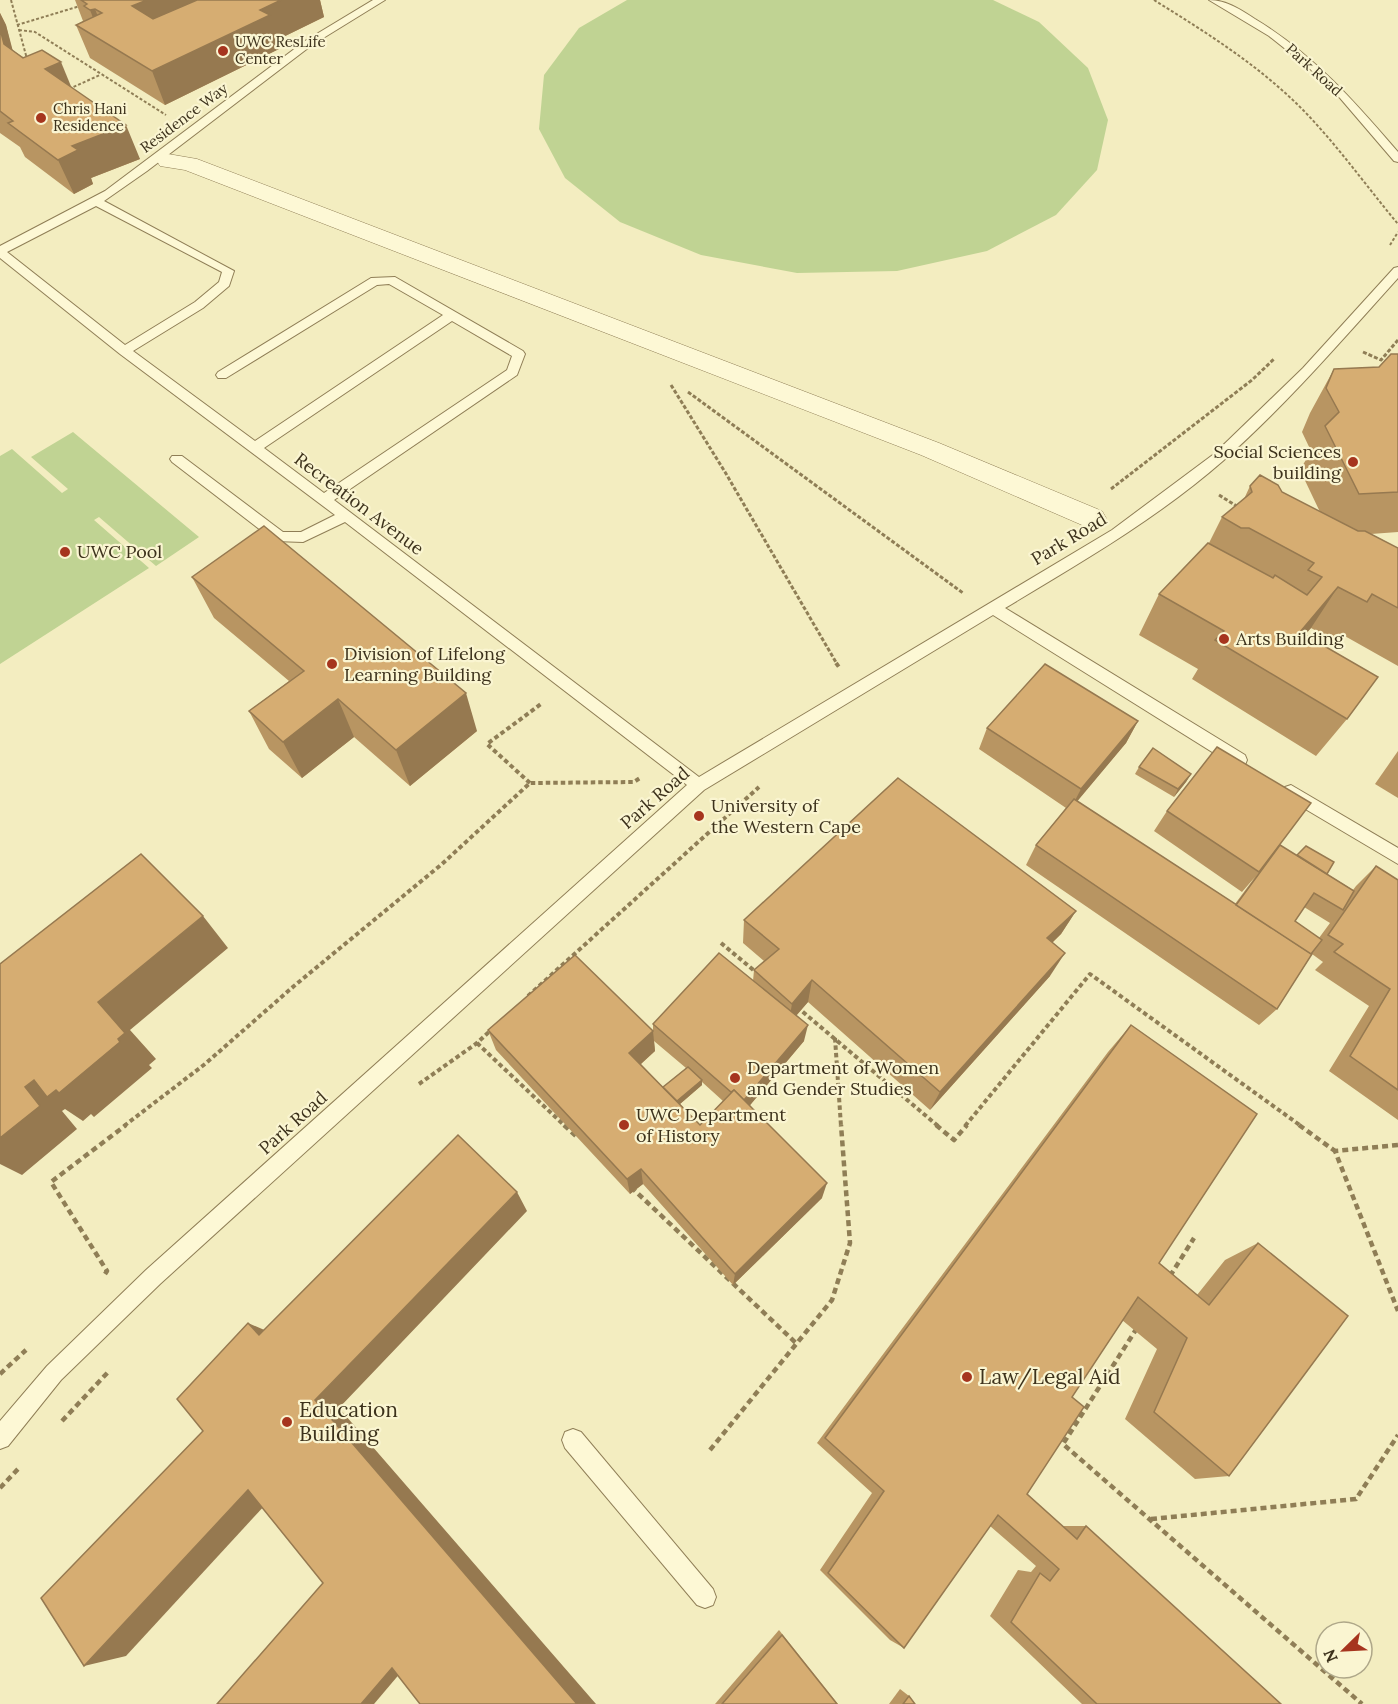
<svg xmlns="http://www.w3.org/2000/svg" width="1398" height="1704" font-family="Lora,serif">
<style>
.green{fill:#c0d393}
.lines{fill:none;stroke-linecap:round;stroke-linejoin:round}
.lane-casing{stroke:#8f7e56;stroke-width:2}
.street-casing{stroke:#8f7e56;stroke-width:1}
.path-far3{stroke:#8f7e56;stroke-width:2;stroke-dasharray:3 2;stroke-linecap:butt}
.path-far2{stroke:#8f7e56;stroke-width:3;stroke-dasharray:4 2;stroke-linecap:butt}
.path-far1{stroke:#8f7e56;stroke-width:4;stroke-dasharray:4.5 3;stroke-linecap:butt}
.path{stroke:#8f7e56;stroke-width:4.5;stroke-dasharray:6 4;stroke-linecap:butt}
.lane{fill:#fdf8d5;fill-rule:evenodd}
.street{fill:#fdf8d5;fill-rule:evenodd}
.wall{fill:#b89562;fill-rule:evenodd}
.shaded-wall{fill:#967950}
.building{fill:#d6ad72;stroke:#967950;stroke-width:1.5}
.poi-dot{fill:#a6351e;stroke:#faf5d1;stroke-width:2}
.labels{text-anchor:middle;stroke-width:4.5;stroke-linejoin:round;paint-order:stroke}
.far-poi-label{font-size:15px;fill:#3d321c;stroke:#faf5d1;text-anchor:start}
.far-street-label{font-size:15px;fill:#3d321c;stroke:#faf5d1}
.poi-label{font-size:18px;fill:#3d321c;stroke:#faf5d1;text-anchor:start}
.street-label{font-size:18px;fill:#3d321c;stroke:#faf5d1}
.near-poi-label{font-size:21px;fill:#3d321c;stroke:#faf5d1;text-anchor:start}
</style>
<rect width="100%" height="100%" fill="#f3edc0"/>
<g class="green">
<path d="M627 0H993L1039 22 1088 68 1108 120 1097 170 1056 215 987 251 897 271 797 273 701 255 620 222 565 178 539 129 544 75 579 28Z"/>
<path d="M73 432 199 537 156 566 99 517 94 520 149 568 0 664V456L12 449 62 493 68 489 31 457Z"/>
</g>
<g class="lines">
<defs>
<g id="lane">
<path d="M373 0H385L312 45 147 171 104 201 234 271 229 286 203 308 133 351 255 441 443 315 389 284 377 285 226 378H218L216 375 218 372 371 278 395 277 523 351 525 354 517 375 334 500 699 777 1112 530 1214 454 1303 368 1394 268 1398 267V278C1342 340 1287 404 1224 460 1158 518 1080 563 1005 608L1245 755 1247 760 1245 765 1239 767 1233 765 993 615 704 790 160 1284 61 1380 8 1446 0 1449V1421L47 1366 146 1270 687 785 345 522 303 542 275 541 172 462 170 459 172 456H182L283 532H301L335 515 120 354 0 258V246L105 191 305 41ZM96 206 222 272 219 282 195 302 125 345 7 252ZM452 321 512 356 507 370 324 493 264 448Z"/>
<path d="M1209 0C1227 0 1241 10 1255 19 1313 54 1355 102 1398 152V162L1394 161 1340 98 1308 67 1269 36Z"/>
<path d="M1291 785 1398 848V864L1285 797 1283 792 1285 787Z"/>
<path d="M573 1429 581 1432 713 1589 716 1597 713 1605 705 1608 697 1605 565 1448 562 1440 565 1432Z"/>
</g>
<path id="street" d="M168 154 197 159 939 443 1102 511 1106 518 1102 525 1092 528 1082 525 921 455 185 170 160 166 157 161 160 156Z"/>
</defs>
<use href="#lane" class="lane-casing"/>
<use href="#street" class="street-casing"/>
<g class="path-far3">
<path d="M11 0 27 59"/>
<path d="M1154 0C1207 33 1260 66 1304 111 1338 146 1367 187 1398 224"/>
<path d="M17 25 80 6"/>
<path d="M19 30 35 32 166 115"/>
<path d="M69 89 100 75"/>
<path d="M1390 245 1398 232"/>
</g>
<g class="path-far2">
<path d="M1363 352 1381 360 1398 340"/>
<path d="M671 385 725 472 837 664"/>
<path d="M688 392 963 593"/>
<path d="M1111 489 1252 380 1274 359"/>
<path d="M1219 495 1238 507"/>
</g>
<g class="path-far1">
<path d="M836 663 839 667"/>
<path d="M530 783 487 744 541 704 539 703"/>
<path d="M721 943 757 973"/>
<path d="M528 996 759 787"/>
<path d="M797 1007 938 1126"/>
<path d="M835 1038 841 1126"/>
<path d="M477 1043 565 1126"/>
<path d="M419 1084 477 1043 492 1029"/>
<path d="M124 1126 205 1064 294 986 442 864 530 783 634 782 640 778"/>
<path d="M965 1126 1090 974 1301 1126"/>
</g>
<g class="path">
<path d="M564 1125 577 1137"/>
<path d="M936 1125 954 1140 967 1125"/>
<path d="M1299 1125 1335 1151"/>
<path d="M1398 1145 1335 1151 1398 1311"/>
<path d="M631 1187 797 1344"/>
<path d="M105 1274 107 1271 51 1182 126 1125"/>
<path d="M1170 1276 1194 1238"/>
<path d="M1137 1328 1063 1444 1362 1704"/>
<path d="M0 1374 26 1350"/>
<path d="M62 1421 110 1370"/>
<path d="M710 1450 832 1300 850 1243 841 1125"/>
<path d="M0 1488 18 1469"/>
<path d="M1151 1519 1356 1499 1398 1435"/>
</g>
<use href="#lane" class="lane"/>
<use href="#street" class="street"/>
</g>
<g class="wall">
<path d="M75 0H320L324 17 277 40 279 49 165 105 90 58 76 25 83 21Z"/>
<path d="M0 13 6 25 12 50 71 87 140 159 91 178 93 184 74 194 25 157 20 147 0 133Z"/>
<path d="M1398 354V532L1371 534 1398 548V666L1343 635 1337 642 1311 628 1305 634 1347 719 1316 756 1192 679 1198 669 1139 635 1159 594 1209 543 1222 517 1244 499 1250 486 1320 512 1300 470 1311 451 1302 432 1310 413 1334 369 1379 367Z"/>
<path d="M192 577 477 731 410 786 354 737 302 778 269 749 249 711 289 681 214 618Z"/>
<path d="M1138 721 1126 743 1077 801 1235 904 1255 877 1242 892 1154 831 1167 811 1274 852 1327 874 1353 890 1356 886 1376 866 1398 880V1120L1329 1071 1369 1006 1315 970 1323 962 1312 954 1277 1009 1259 1025 1026 865 1036 845 1066 808 979 749 987 728ZM1304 907 1330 923 1319 938 1295 921Z"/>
<path d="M1398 751V798L1375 784Z"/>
<path d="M1139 767 1191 774 1186 782 1174 797 1135 774Z"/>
<path d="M1076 911 1061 934 1052 943 1050 976 930 1110 808 1002 796 1016 804 1041 750 1105 822 1198 733 1285 643 1184 630 1194 496 1050 488 1030 653 1031V1024L753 981 754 970 764 961 743 943 744 920ZM654 1041 686 1068 663 1087 641 1064 655 1051ZM702 1082 723 1101 700 1125 680 1104 702 1085Z"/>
<path d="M1131 1025 1159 1263 1197 1295 1225 1260 1258 1243 1229 1476 1195 1479 1125 1419 1157 1349 1122 1320 1072 1397 1027 1494 1062 1526H1086L1281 1704H1082L990 1616 1018 1570 1031 1572 1036 1566 990 1526 904 1648 890 1640 820 1570 872 1493 817 1443 1108 1052Z"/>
<path d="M779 1630 838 1704H715Z"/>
<path d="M900 1689 909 1696 915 1704H889Z"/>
</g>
<g class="shaded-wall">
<path d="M147 0H204L145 40 132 6Z"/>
<path d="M281 0H320L324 17 277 40 279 49 165 105 152 71 260 10Z"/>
<path d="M95 9 108 42 102 41 90 10Z"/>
<path d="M0 13 6 25 20 78 4 44 0 29Z"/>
<path d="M61 62 75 96 45 69Z"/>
<path d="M126 125 140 159 91 178 93 184 74 194 58 160 72 146Z"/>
<path d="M1338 587 1311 628 1274 671 1300 632Z"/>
<path d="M466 693 477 731 410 786 396 750Z"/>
<path d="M338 699 354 737 302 778 283 742Z"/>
<path d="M1138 721 1126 743 1070 810 1081 789Z"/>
<path d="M1191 774 1186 782 1174 797 1178 789Z"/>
<path d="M1076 911 1061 934 1033 961 1047 938Z"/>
<path d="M203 916 228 948 130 1030 156 1059 149 1065 152 1068 94 1117 91 1114 83 1121 65 1109 62 1111 77 1129 22 1175 0 1164V1138L25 1087 34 1080 98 1002Z"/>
<path d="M1065 953 1050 976 930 1110 940 1092Z"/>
<path d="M812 980 808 1002 788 1025 792 1004Z"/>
<path d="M808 1025 804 1041 741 1116 743 1102Z"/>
<path d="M653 1031 655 1051 632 1072 629 1053Z"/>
<path d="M702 1080V1085L673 1110V1105Z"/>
<path d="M641 1169 643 1184 630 1194 627 1179Z"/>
<path d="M827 1183 822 1198 733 1285 735 1274Z"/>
<path d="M517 1192 527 1211 339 1408 596 1704H577L315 1400Z"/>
<path d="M248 1323 276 1335H259Z"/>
<path d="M248 1490 277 1492 126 1656 84 1666Z"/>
<path d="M413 1658 374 1704H361L392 1668Z"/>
</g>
<g class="building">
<path d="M81 0H147L132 6 153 19 197 0H281L260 10 270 15 152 71 76 25 102 13 95 9 90 10 84 6 87 4Z"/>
<path d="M0 29 4 44 23 58 42 50 61 62 45 69 126 125 72 146 78 150 58 160 8 123 13 121 0 111Z"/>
<path d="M1391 354H1398V492L1359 494 1325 426 1339 412 1326 388 1334 369 1379 367Z"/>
<path d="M1260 475 1278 485 1282 492 1358 531H1365L1398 548V608L1372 594 1367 602 1338 587 1300 632 1378 677 1347 719 1215 640 1224 631 1159 594 1208 543 1273 578 1275 575 1307 595 1322 577 1308 570 1314 563 1249 528H1241L1222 517 1252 492 1250 486Z"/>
<path d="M264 526 466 693 396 750 338 699 283 742 249 711 304 671 192 577Z"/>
<path d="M1045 664 1138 721 1081 789 987 728Z"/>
<path d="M1217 747 1311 803 1259 872 1167 811Z"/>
<path d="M1153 748 1191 774 1178 789 1139 767Z"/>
<path d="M898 778 1076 911 1047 938 1065 953 940 1092 812 980 792 1004 754 970 779 949 744 920Z"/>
<path d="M1074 799 1312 954 1277 1009 1036 845Z"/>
<path d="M1280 845 1354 891 1343 910 1314 893 1295 921 1322 940 1311 954 1236 905Z"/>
<path d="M1306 846 1334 862 1327 874 1297 855Z"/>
<path d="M141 854 203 916 98 1002 125 1033 118 1039 120 1042 59 1093 56 1090 47 1097 34 1080 25 1087 40 1106 0 1138V964Z"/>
<path d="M1376 866 1398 880V1090L1350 1056 1390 989 1334 952 1343 944 1328 935Z"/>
<path d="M719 953 808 1025 744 1100 734 1090 731 1092 653 1024Z"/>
<path d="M575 955 653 1031 629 1053 700 1125 734 1090 827 1183 735 1274 641 1169 627 1179 488 1030Z"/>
<path d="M1131 1025 1257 1114 1159 1263 1209 1305 1258 1243 1348 1316 1229 1476 1154 1412 1187 1338 1138 1297 1072 1397 1084 1407 1027 1494 1077 1539 1086 1526 1281 1704H1097L1011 1622 1040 1573 1050 1581 1059 1569 998 1515 904 1648 828 1573 884 1491 825 1438Z"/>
<path d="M688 1067 702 1080 677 1101 663 1087Z"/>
<path d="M458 1135 517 1192 315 1400 577 1704H420L392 1668 361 1704H217L323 1583 248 1490 84 1666 41 1598 203 1431 177 1399 248 1323 259 1335Z"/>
<path d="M782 1635 837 1704H722Z"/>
<path d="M909 1696 915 1704H903Z"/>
</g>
<g class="poi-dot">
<circle cx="223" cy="51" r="6"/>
<circle cx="41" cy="118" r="6"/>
<circle cx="1353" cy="462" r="6"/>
<circle cx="65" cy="552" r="6"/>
<circle cx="1224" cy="639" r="6"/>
<circle cx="332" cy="664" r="6"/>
<circle cx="699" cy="816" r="6"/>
<circle cx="735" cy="1078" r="6"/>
<circle cx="624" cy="1125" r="6"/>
<circle cx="967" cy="1377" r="6"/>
<circle cx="287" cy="1422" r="6"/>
</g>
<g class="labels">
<g class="far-poi-label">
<text x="235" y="47">UWC ResLife<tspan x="235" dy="17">Center</tspan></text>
<text x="53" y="114">Chris Hani<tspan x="53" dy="17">Residence</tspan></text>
</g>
<g class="far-street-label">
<text transform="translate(1314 70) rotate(42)" y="5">Park Road</text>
<text transform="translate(184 118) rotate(-37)" y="5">Residence Way</text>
</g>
<g class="poi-label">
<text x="1341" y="458" text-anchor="end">Social Sciences<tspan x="1341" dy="21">building</tspan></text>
<text x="77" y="558">UWC Pool</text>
<text x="1236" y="645">Arts Building</text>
<text x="344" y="660">Division of Lifelong<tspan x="344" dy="21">Learning Building</tspan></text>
<text x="711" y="812">University of<tspan x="711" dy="21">the Western Cape</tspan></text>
<text x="747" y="1074">Department of Women<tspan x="747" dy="21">and Gender Studies</tspan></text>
<text x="636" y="1121">UWC Department<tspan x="636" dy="21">of History</tspan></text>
</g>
<g class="street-label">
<text transform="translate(359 504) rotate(37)" y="6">Recreation Avenue</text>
<text transform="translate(1069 539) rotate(-31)" y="6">Park Road</text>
<text transform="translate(655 798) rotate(-41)" y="6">Park Road</text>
<text transform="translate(293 1123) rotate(-42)" y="6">Park Road</text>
</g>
<g class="near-poi-label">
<text x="979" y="1384">Law/Legal Aid</text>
<text x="299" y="1417">Education<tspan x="299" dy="24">Building</tspan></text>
</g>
</g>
<g transform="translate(1344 1650) rotate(246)"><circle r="28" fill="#faf5d1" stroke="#aea789" stroke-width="1.5"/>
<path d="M0-4.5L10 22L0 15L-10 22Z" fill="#a6351e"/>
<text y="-9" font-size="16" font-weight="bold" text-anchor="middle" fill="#3d321c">N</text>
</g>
</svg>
